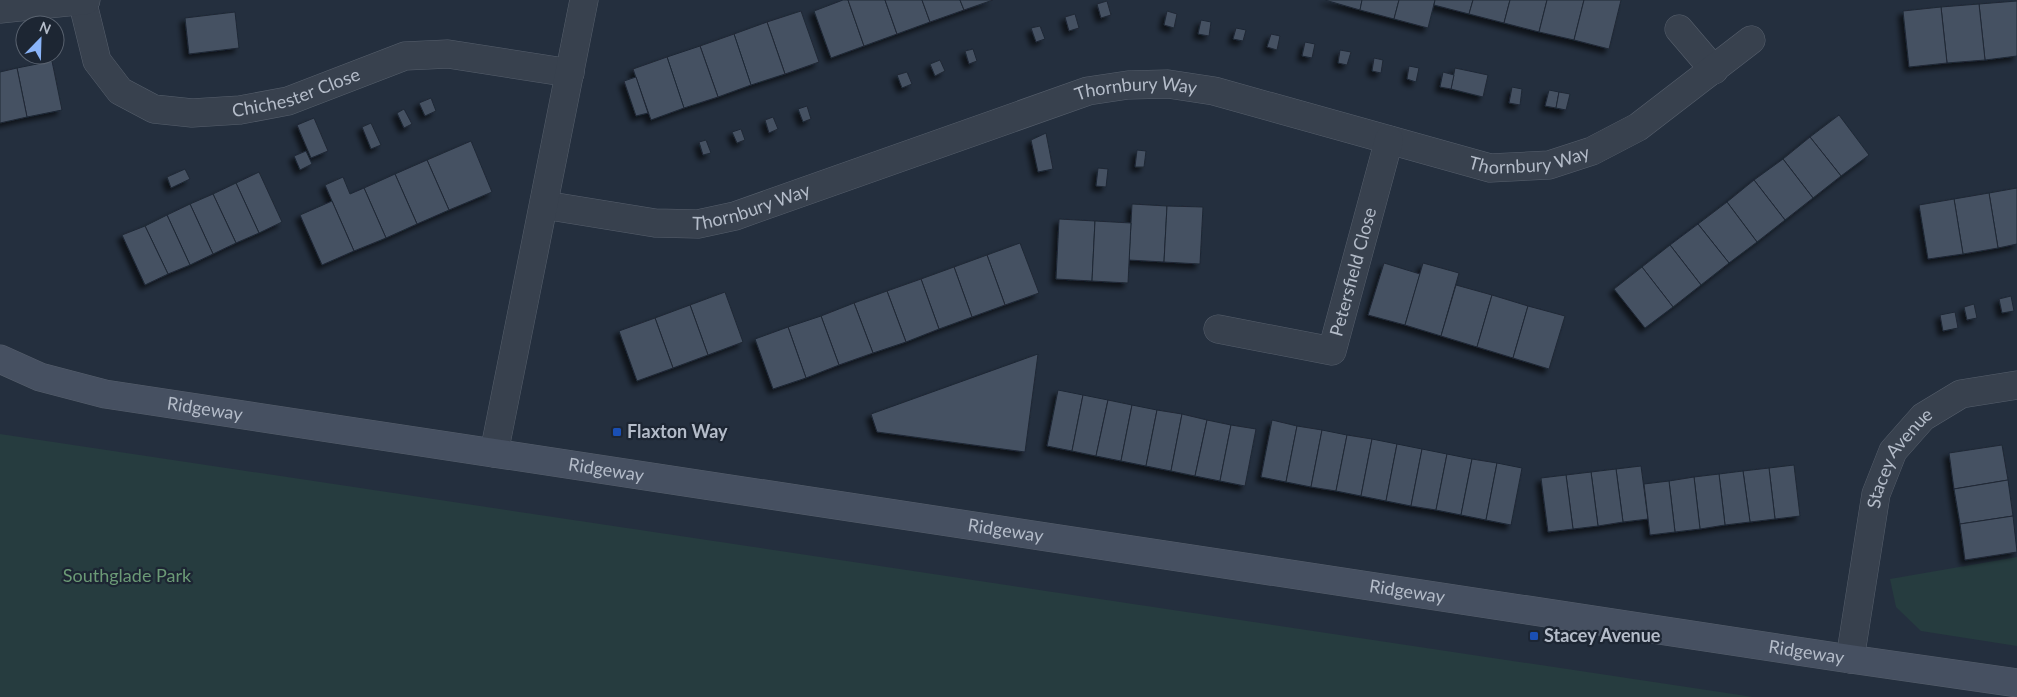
<svg xmlns="http://www.w3.org/2000/svg" width="2017" height="697" font-family="Lato,sans-serif">
<style>
.green{fill:#263c3f}
.building{fill:#455162;stroke:#1f2835;filter:url(#shadow)}
.lines{fill:none;stroke-linecap:round;stroke-linejoin:round}
.street-casing{stroke:#565f6c;stroke-width:29}
.secondary-casing{stroke:#565f6c;stroke-width:29}
.street{stroke:#38414e;stroke-width:28}
.secondary{stroke:#465061;stroke-width:28}
.transit-dot{fill:#1a4fb4;stroke:#1d2633;stroke-width:2}
.labels{text-anchor:middle;stroke-width:4.5;stroke-linejoin:round;paint-order:stroke}
.street-label{font-size:18px;fill:#b4bcc9;stroke:#1d2633}
.poi-label{font-size:18px;font-weight:bold;fill:#b4bcc9;stroke:#1d2633;text-anchor:start}
.park-label{font-size:18px;fill:#6b9a76;stroke:#1d2633}
</style>
<defs>
<filter id="shadow"><feDropShadow dx="-4.5" dy="4.5" stdDeviation="2.5" flood-color="#0009"/></filter>
</defs>
<rect width="100%" height="100%" fill="#242f3e"/>
<g class="green">
<path d="M0 434 1740 695 1753 697H0Z"/>
<path d="M2017 557V646L1921 631 1896 607 1890 579Z"/>
</g>
<g class="building">
<path d="M843 0H848L864 46 831 58 814 11Z"/>
<path d="M848 0H885L897 34 864 46Z"/>
<path d="M885 0H922L930 22 897 34Z"/>
<path d="M922 0H960L964 10 930 22Z"/>
<path d="M960 0H993L964 10Z"/>
<path d="M1325 0H1362L1360 10Z"/>
<path d="M1362 0H1399L1394 19 1360 10Z"/>
<path d="M1399 0H1435L1428 28 1394 19Z"/>
<path d="M1435 0H1473L1469 14 1434 5Z"/>
<path d="M1473 0H1510L1504 23 1469 14Z"/>
<path d="M1510 0H1547L1539 32 1504 23Z"/>
<path d="M1547 0H1584L1574 40 1539 32Z"/>
<path d="M1584 0H1621L1609 49 1574 40Z"/>
<path d="M1107 1 1111 15 1101 18 1097 4Z"/>
<path d="M2017 1V56L1985 60 1979 4Z"/>
<path d="M1979 4 1985 60 1947 63 1941 7Z"/>
<path d="M1941 7 1947 63 1909 67 1903 11Z"/>
<path d="M801 11 819 62 785 74 767 22Z"/>
<path d="M1167 11 1177 14 1174 28 1164 25Z"/>
<path d="M235 12 239 48 189 54 185 18Z"/>
<path d="M1075 14 1079 28 1069 31 1065 17Z"/>
<path d="M1201 20 1211 22 1209 36 1198 34Z"/>
<path d="M767 22 785 74 751 85 734 34Z"/>
<path d="M1040 26 1045 39 1036 42 1031 28Z"/>
<path d="M1236 28 1246 30 1243 41 1233 39Z"/>
<path d="M734 34 751 85 718 97 700 46Z"/>
<path d="M1271 34 1280 36 1277 50 1267 47Z"/>
<path d="M1305 42 1315 44 1312 58 1302 56Z"/>
<path d="M700 46 718 97 684 108 667 57Z"/>
<path d="M973 49 977 61 969 64 965 51Z"/>
<path d="M1340 50 1351 52 1347 65 1338 63Z"/>
<path d="M667 57 684 108 651 120 633 69Z"/>
<path d="M1374 58 1383 60 1381 73 1372 71Z"/>
<path d="M940 60 945 71 935 76 930 64Z"/>
<path d="M52 61 62 110 27 117 17 68Z"/>
<path d="M1409 66 1419 68 1416 82 1407 79Z"/>
<path d="M17 68 27 117 0 123V72Z"/>
<path d="M1455 68 1488 75 1483 97 1451 89Z"/>
<path d="M907 72 912 84 902 88 897 75Z"/>
<path d="M1443 72 1454 75 1451 89 1440 87Z"/>
<path d="M636 77 648 113 636 116 624 81Z"/>
<path d="M1512 87 1522 89 1520 105 1509 103Z"/>
<path d="M1549 90 1559 92 1556 108 1545 106Z"/>
<path d="M1559 92 1570 94 1566 110 1556 108Z"/>
<path d="M431 98 436 111 425 116 419 103Z"/>
<path d="M807 106 811 119 803 122 798 109Z"/>
<path d="M404 109 412 124 404 128 397 113Z"/>
<path d="M1839 115 1869 155 1841 176 1810 137Z"/>
<path d="M773 117 778 129 769 133 765 120Z"/>
<path d="M314 118 328 151 311 158 297 125Z"/>
<path d="M371 123 381 145 371 149 362 127Z"/>
<path d="M741 129 745 140 737 143 732 132Z"/>
<path d="M1046 133 1053 169 1038 172 1031 140Z"/>
<path d="M1810 137 1841 176 1813 198 1783 159Z"/>
<path d="M706 140 711 153 703 155 699 142Z"/>
<path d="M471 141 492 192 449 210 427 160Z"/>
<path d="M1137 150 1146 151 1144 167H1135Z"/>
<path d="M306 151 312 164 300 170 294 156Z"/>
<path d="M1783 159 1813 198 1785 220 1754 180Z"/>
<path d="M427 160 449 210 417 224 395 174Z"/>
<path d="M1098 168 1108 169 1106 187 1096 186Z"/>
<path d="M185 169 190 179 171 188 167 177Z"/>
<path d="M259 172 282 222 259 233 236 183Z"/>
<path d="M395 174 417 224 386 238 364 188Z"/>
<path d="M343 177 350 194 364 188 386 238 354 251 325 185Z"/>
<path d="M1754 180 1785 220 1757 242 1727 202Z"/>
<path d="M236 183 259 233 236 243 213 194Z"/>
<path d="M2017 188V244L1998 248 1989 193Z"/>
<path d="M1989 193 1998 248 1963 254 1954 199Z"/>
<path d="M213 194 236 243 213 254 190 204Z"/>
<path d="M1954 199 1963 254 1928 259 1919 205Z"/>
<path d="M332 201 354 251 322 265 300 215Z"/>
<path d="M1727 202 1757 242 1729 263 1698 224Z"/>
<path d="M190 204 213 254 190 265 167 215Z"/>
<path d="M1132 204 1167 206 1164 262 1129 260Z"/>
<path d="M1167 206 1203 207 1200 264 1164 262Z"/>
<path d="M167 215 190 265 168 274 145 226Z"/>
<path d="M1059 219 1095 221 1092 281 1056 279Z"/>
<path d="M1095 221 1131 223 1128 283 1092 281Z"/>
<path d="M1698 224 1729 263 1701 285 1670 245Z"/>
<path d="M145 226 168 274 145 285 122 235Z"/>
<path d="M1020 243 1039 293 1005 305 987 255Z"/>
<path d="M1670 245 1701 285 1673 307 1642 267Z"/>
<path d="M987 255 1005 305 972 317 954 267Z"/>
<path d="M1384 263 1420 274 1405 325 1368 315Z"/>
<path d="M1423 263 1459 273 1441 336 1405 325Z"/>
<path d="M954 267 972 317 939 329 921 279Z"/>
<path d="M1642 267 1673 307 1645 328 1614 289Z"/>
<path d="M921 279 939 329 906 342 887 291Z"/>
<path d="M1456 285 1492 295 1477 347 1441 336Z"/>
<path d="M887 291 906 342 873 353 854 303Z"/>
<path d="M725 292 743 342 708 355 690 305Z"/>
<path d="M1492 295 1528 306 1513 358 1477 347Z"/>
<path d="M2011 296 2014 311 2002 313 1999 299Z"/>
<path d="M854 303 873 353 839 365 821 316Z"/>
<path d="M1974 304 1977 318 1967 320 1964 307Z"/>
<path d="M690 305 708 355 673 368 655 318Z"/>
<path d="M1528 306 1565 316 1549 369 1513 358Z"/>
<path d="M1955 312 1958 328 1943 331 1940 315Z"/>
<path d="M821 316 839 365 806 378 788 327Z"/>
<path d="M655 318 673 368 637 381 619 331Z"/>
<path d="M788 327 806 378 773 389 755 339Z"/>
<path d="M1038 354 1025 452 877 432 871 414Z"/>
<path d="M1058 390 1083 395 1072 451 1047 446Z"/>
<path d="M1083 395 1108 400 1096 456 1072 451Z"/>
<path d="M1108 400 1132 405 1121 461 1096 456Z"/>
<path d="M1132 405 1157 410 1146 466 1121 461Z"/>
<path d="M1157 410 1182 414 1171 471 1146 466Z"/>
<path d="M1182 414 1207 420 1195 476 1171 471Z"/>
<path d="M1207 420 1231 425 1220 481 1195 476Z"/>
<path d="M1272 420 1297 426 1286 482 1261 477Z"/>
<path d="M1231 425 1256 429 1245 486 1220 481Z"/>
<path d="M1297 426 1322 430 1311 487 1286 482Z"/>
<path d="M1322 430 1347 435 1336 491 1311 487Z"/>
<path d="M1347 435 1372 439 1361 496 1336 491Z"/>
<path d="M1372 439 1397 444 1386 501 1361 496Z"/>
<path d="M1397 444 1422 449 1411 506 1386 501Z"/>
<path d="M2002 445 2008 480 1954 489 1949 453Z"/>
<path d="M1422 449 1447 454 1436 510 1411 506Z"/>
<path d="M1447 454 1472 459 1461 515 1436 510Z"/>
<path d="M1472 459 1497 463 1486 520 1461 515Z"/>
<path d="M1497 463 1522 468 1511 525 1486 520Z"/>
<path d="M1794 465 1800 516 1775 519 1769 468Z"/>
<path d="M1641 466 1648 519 1623 522 1616 469Z"/>
<path d="M1769 468 1775 519 1750 522 1743 471Z"/>
<path d="M1616 469 1623 522 1598 526 1591 472Z"/>
<path d="M1743 471 1750 522 1725 525 1719 474Z"/>
<path d="M1591 472 1598 526 1573 529 1566 475Z"/>
<path d="M1719 474 1725 525 1700 529 1694 477Z"/>
<path d="M1566 475 1573 529 1548 532 1541 478Z"/>
<path d="M1694 477 1700 529 1675 532 1669 481Z"/>
<path d="M2008 480 2013 516 1960 524 1954 489Z"/>
<path d="M1669 481 1675 532 1650 535 1644 484Z"/>
<path d="M2013 516 2017 552 1965 560 1960 524Z"/>
</g>
<g class="lines">
<defs>
<g id="street">
<path id="s1" d="M82 0 97 61 120 91 154 109 192 113 240 110 288 101 405 56 448 54 570 73"/>
<path d="M0 9 86 0"/>
<path d="M1679 29 1714 70"/>
<path id="s2" d="M544 205 655 223 698 224 735 216 1088 91 1128 85 1168 84 1214 91 1490 168 1549 165 1592 151 1638 127 1751 40"/>
<path id="s3" d="M1218 329 1332 351 1389 140"/>
<path d="M494 453 584 0"/>
<path id="s4" d="M1850 659 1876 494 1893 451 1923 417 1961 394 2017 385"/>
</g>
<g id="secondary">
<path id="s5" d="M0 359 40 377 105 394 1850 659 2017 683"/>
</g>
</defs>
<use href="#street" class="street-casing"/>
<use href="#secondary" class="secondary-casing"/>
<use href="#street" class="street"/>
<use href="#secondary" class="secondary"/>
</g>
<g class="transit-dot">
<rect x="612" y="427" width="10" height="10" rx="2.5"/>
<rect x="1529" y="631" width="10" height="10" rx="2.5"/>
</g>
<g class="labels">
<g class="street-label">
<text dy="6" stroke="none"><textPath href="#s1" startOffset="284">Chichester Close</textPath></text>
<text dy="6" stroke="none"><textPath href="#s2" startOffset="616">Thornbury Way</textPath></text>
<text dy="6" stroke="none"><textPath href="#s2" startOffset="1021">Thornbury Way</textPath></text>
<text dy="6" stroke="none"><textPath href="#s2" startOffset="211">Thornbury Way</textPath></text>
<text dy="6" stroke="none"><textPath href="#s3" startOffset="198">Petersfield Close</textPath></text>
<text dy="6" stroke="none"><textPath href="#s5" startOffset="212">Ridgeway</textPath></text>
<text dy="6" stroke="none"><textPath href="#s4" startOffset="210">Stacey Avenue</textPath></text>
<text dy="6" stroke="none"><textPath href="#s5" startOffset="618">Ridgeway</textPath></text>
<text dy="6" stroke="none"><textPath href="#s5" startOffset="1022">Ridgeway</textPath></text>
<text dy="6" stroke="none"><textPath href="#s5" startOffset="1428">Ridgeway</textPath></text>
<text dy="6" stroke="none"><textPath href="#s5" startOffset="1832">Ridgeway</textPath></text>
</g>
<g class="poi-label">
<text x="627" y="438">Flaxton Way</text>
<text x="1544" y="642">Stacey Avenue</text>
</g>
<g class="park-label">
<text x="127" y="582">Southglade Park</text>
</g>
</g>
<g transform="translate(40 40) rotate(23)"><circle r="24" fill="#1d2633" stroke="#59626f"/>
<path d="M0-4L9 19L0 12L-9 19Z" fill="#8ab4f8"/>
<text y="-8" font-size="14" font-weight="bold" text-anchor="middle" fill="#b4bcc9">N</text>
</g>
</svg>
